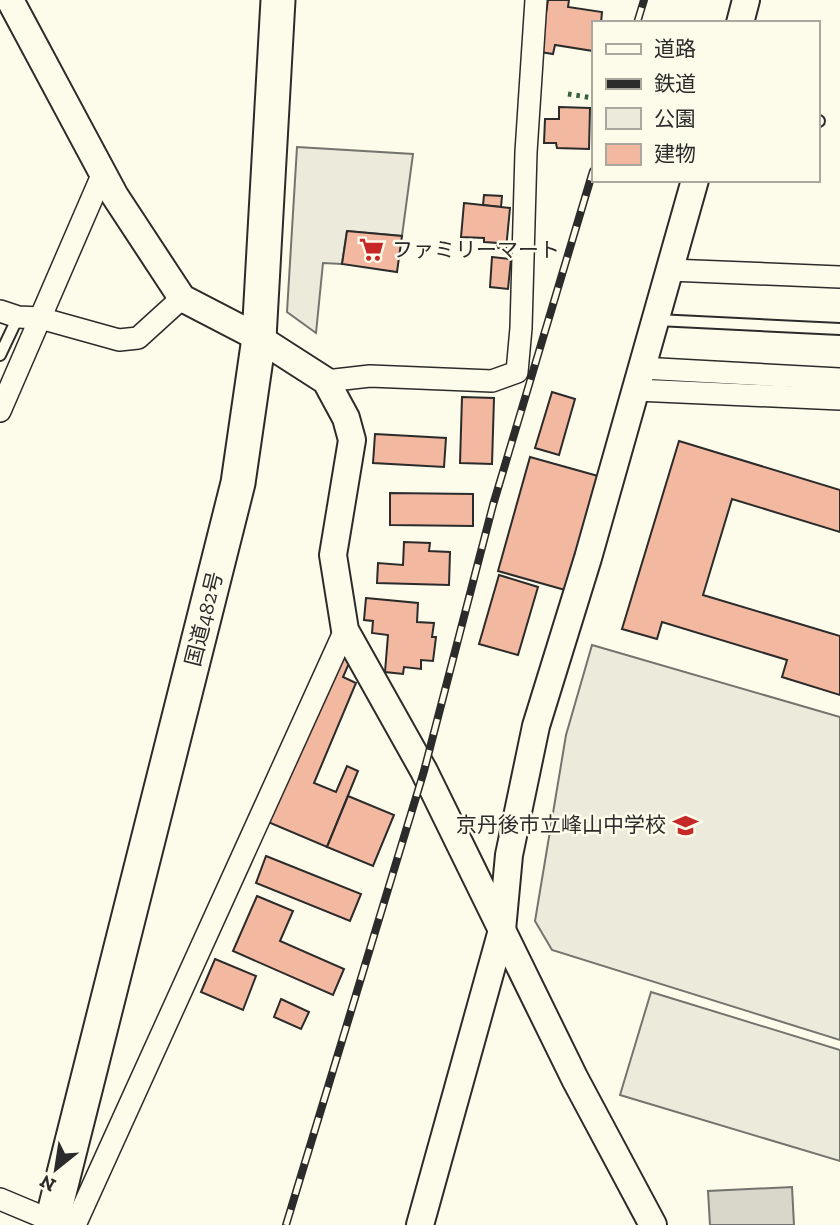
<svg xmlns="http://www.w3.org/2000/svg" width="840" height="1225" font-family="'Zilla Slab','Noto Sans JP',serif">
<style>
.green{fill:#ecebdb;stroke:#74746e;stroke-width:2}
.parking{fill:#eceadb;stroke:#74746e;stroke-width:2}
.water{fill:#d8d7c9;stroke:#74746e;stroke-width:2}
.building{fill:#f2b8a0;stroke:#2b2b2b;stroke-width:2}
.lines{fill:none;stroke-linecap:round;stroke-linejoin:round}
.service-casing{stroke:#2b2b2b;stroke-width:14}
.minor-casing{stroke:#2b2b2b;stroke-width:24}
.tertiary-casing{stroke:#2b2b2b;stroke-width:30}
.trunk-casing{stroke:#2b2b2b;stroke-width:37}
.service{stroke:#fdfbea;stroke-width:10}
.minor{stroke:#fdfbea;stroke-width:21}
.tertiary{stroke:#fdfbea;stroke-width:26}
.trunk{stroke:#fdfbea;stroke-width:33}
.rail-casing{stroke:#2b2b2b;stroke-width:8}
.rail{stroke:#fdfbea;stroke-width:5;stroke-dasharray:16;stroke-linecap:butt}
.hedge{stroke:#34623c;stroke-width:5;stroke-dasharray:3.5 5;stroke-linecap:butt}
.labels{text-anchor:middle;stroke-width:5;stroke-linejoin:round;paint-order:stroke}
.poi-label{font-size:21px;fill:#2b2b2b;stroke:#fdfbea;text-anchor:start}
.street-label{font-size:21px;fill:#2b2b2b;stroke:#fdfbea}
</style>
<rect width="100%" height="100%" fill="#fdfbea"/>
<g class="green">
<path d="M592 645 840 717V1040L552 950 535 921 566 735Z"/>
<path d="M651 992 840 1050V1161L620 1095Z"/>
</g>
<path class="parking" d="M297 147 413 154 402 236 347 231 342 264 323 263 316 333 287 312Z"/>
<path class="water" d="M792 1187 794 1225H710L708 1191Z"/>
<g class="building">
<path d="M548 0H569L568 7 602 12 601 23H593V51L555 45 553 54 540 52Z"/>
<path d="M559 107 590 108 589 149 557 148 556 143H544L545 119H559Z"/>
<path d="M484 195 502 196 501 207 483 205Z"/>
<path d="M464 203 510 208 506 249 497 248 498 243 484 242V238L461 237Z"/>
<path d="M347 231 402 236 397 272 342 264Z"/>
<path d="M492 257 511 259 508 289 490 287Z"/>
<path d="M552 392 575 399 559 455 535 448Z"/>
<path d="M462 397 494 398 492 464 460 463Z"/>
<path d="M375 434 446 438 444 467 373 463Z"/>
<path d="M679 441 840 490V532L732 499 703 595 840 636V695L782 677 787 660 662 622 657 639 622 629Z"/>
<path d="M530 457 598 476 565 590 498 571Z"/>
<path d="M390 493 473 494V526L390 525Z"/>
<path d="M404 542 430 543 429 551 450 552 449 585 377 583 378 563 403 565Z"/>
<path d="M499 575 538 587 518 655 479 644Z"/>
<path d="M366 598 418 603 417 622 434 623 432 637H436L433 661 421 660V669L404 667 403 674 385 672 388 635 372 633 373 621 364 620Z"/>
<path d="M331 653 350 661 343 677 356 683 314 783 336 792 347 766 358 771 327 847 261 819Z"/>
<path d="M348 796 394 815 373 866 327 847Z"/>
<path d="M266 856 361 894 350 921 256 883Z"/>
<path d="M257 896 293 911 280 941 344 969 333 995 233 951Z"/>
<path d="M215 959 256 976 243 1010 201 992Z"/>
<path d="M281 999 309 1012 301 1029 274 1017Z"/>
</g>
<g class="lines">
<defs>
<g id="service">
<path d="M817 120 819 121"/>
<path d="M657 320 840 329"/>
<path d="M0 355 18 317"/>
</g>
<g id="minor">
<path d="M670 270 840 277"/>
<path d="M0 311 18 317 40 318 119 340 138 338 182 298"/>
<path d="M641 368 840 379"/>
<path d="M326 381 370 376 492 381 517 372 521 328 526 152 536 0"/>
<path d="M636 390 840 399"/>
<path d="M0 411 103 173"/>
<path d="M0 1199 62 1225"/>
<path d="M75 1225 345 630"/>
</g>
<g id="tertiary">
<path d="M10 0 115 196 182 298 259 338 326 381 346 418 352 440 333 555 345 630 424 771 575 1079 653 1225"/>
<path d="M740 23 746 0"/>
<path d="M420 1225 502 930 509 855 536 726 588 558 695 180"/>
</g>
<path id="trunk" d="M51 1225 238 483 259 338 278 0"/>
</defs>
<use href="#service" class="service-casing"/>
<use href="#minor" class="minor-casing"/>
<use href="#tertiary" class="tertiary-casing"/>
<use href="#trunk" class="trunk-casing"/>
<use href="#service" class="service"/>
<use href="#minor" class="minor"/>
<use href="#tertiary" class="tertiary"/>
<use href="#trunk" class="trunk"/>
<defs>
<g id="rail">
<path d="M637 23 644 0"/>
<path d="M286 1225 424 771 493 505 593 171"/>
</g>
</defs>
<use href="#rail" class="rail-casing"/>
<use href="#rail" class="rail"/>
<path class="hedge" d="M568 94 593 98"/>
</g>
<defs>
<symbol id="supermarket-bare" viewBox="-9 -9 18 18"><path d="M-6-5.5h2.5l.6 2H6L4.5 2H-2.5L-4.4-4H-6ZM-1.5 3.2a1.3 1.3 0 1 0 .1 0ZM3 3.2a1.3 1.3 0 1 0 .1 0Z" fill="#c62828" stroke="#fdfbea" stroke-width="2.5" paint-order="stroke"/></symbol>
<symbol id="school-bare" viewBox="-9 -9 18 18"><path d="M0-5L7-2L0 1L-7-2ZM-4 1L0 2.5L4 1V4Q0 6-4 4Z" fill="#c62828" stroke="#fdfbea" stroke-width="2.5" paint-order="stroke"/></symbol>
</defs>
<g fill-rule="evenodd">
<use href="#supermarket-bare" x="354" y="232" width="35" height="35"/>
<use href="#school-bare" x="668" y="808" width="35" height="35"/>
</g>
<g class="labels">
<g class="poi-label">
<text x="392" y="257">ファミリーマート</text>
<text x="666" y="832" text-anchor="end">京丹後市立峰山中学校</text>
</g>
<g class="street-label">
<text transform="translate(204 619) rotate(-76)" y="7">国道482号</text>
</g>
</g>
<rect x="592" y="21" width="228" height="161" fill="#fdfbea" stroke="#a9a89e" stroke-width="2"/>
<rect x="606" y="44" width="35" height="10" fill="#fdfbea" stroke="#a9a89e" stroke-width="2"/>
<text x="654" y="56" font-size="21" fill="#2b2b2b">道路</text>
<rect x="606" y="79" width="35" height="10" fill="#2b2b2b" stroke="#a9a89e" stroke-width="2"/>
<text x="654" y="91" font-size="21" fill="#2b2b2b">鉄道</text>
<rect x="606" y="108" width="35" height="21" fill="#ecebdb" stroke="#a9a89e" stroke-width="2"/>
<text x="654" y="126" font-size="21" fill="#2b2b2b">公園</text>
<rect x="606" y="144" width="35" height="21" fill="#f2b8a0" stroke="#a9a89e" stroke-width="2"/>
<text x="654" y="161" font-size="21" fill="#2b2b2b">建物</text>
<g transform="translate(56 1169) rotate(210)" stroke="#fdfbea" stroke-width="5" paint-order="stroke">
<path d="M0-5L12 26L0 18L-12 26Z" fill="#2b2b2b"/>
<text y="-10" font-size="19" font-weight="bold" text-anchor="middle" fill="#2b2b2b">N</text>
</g>
</svg>
